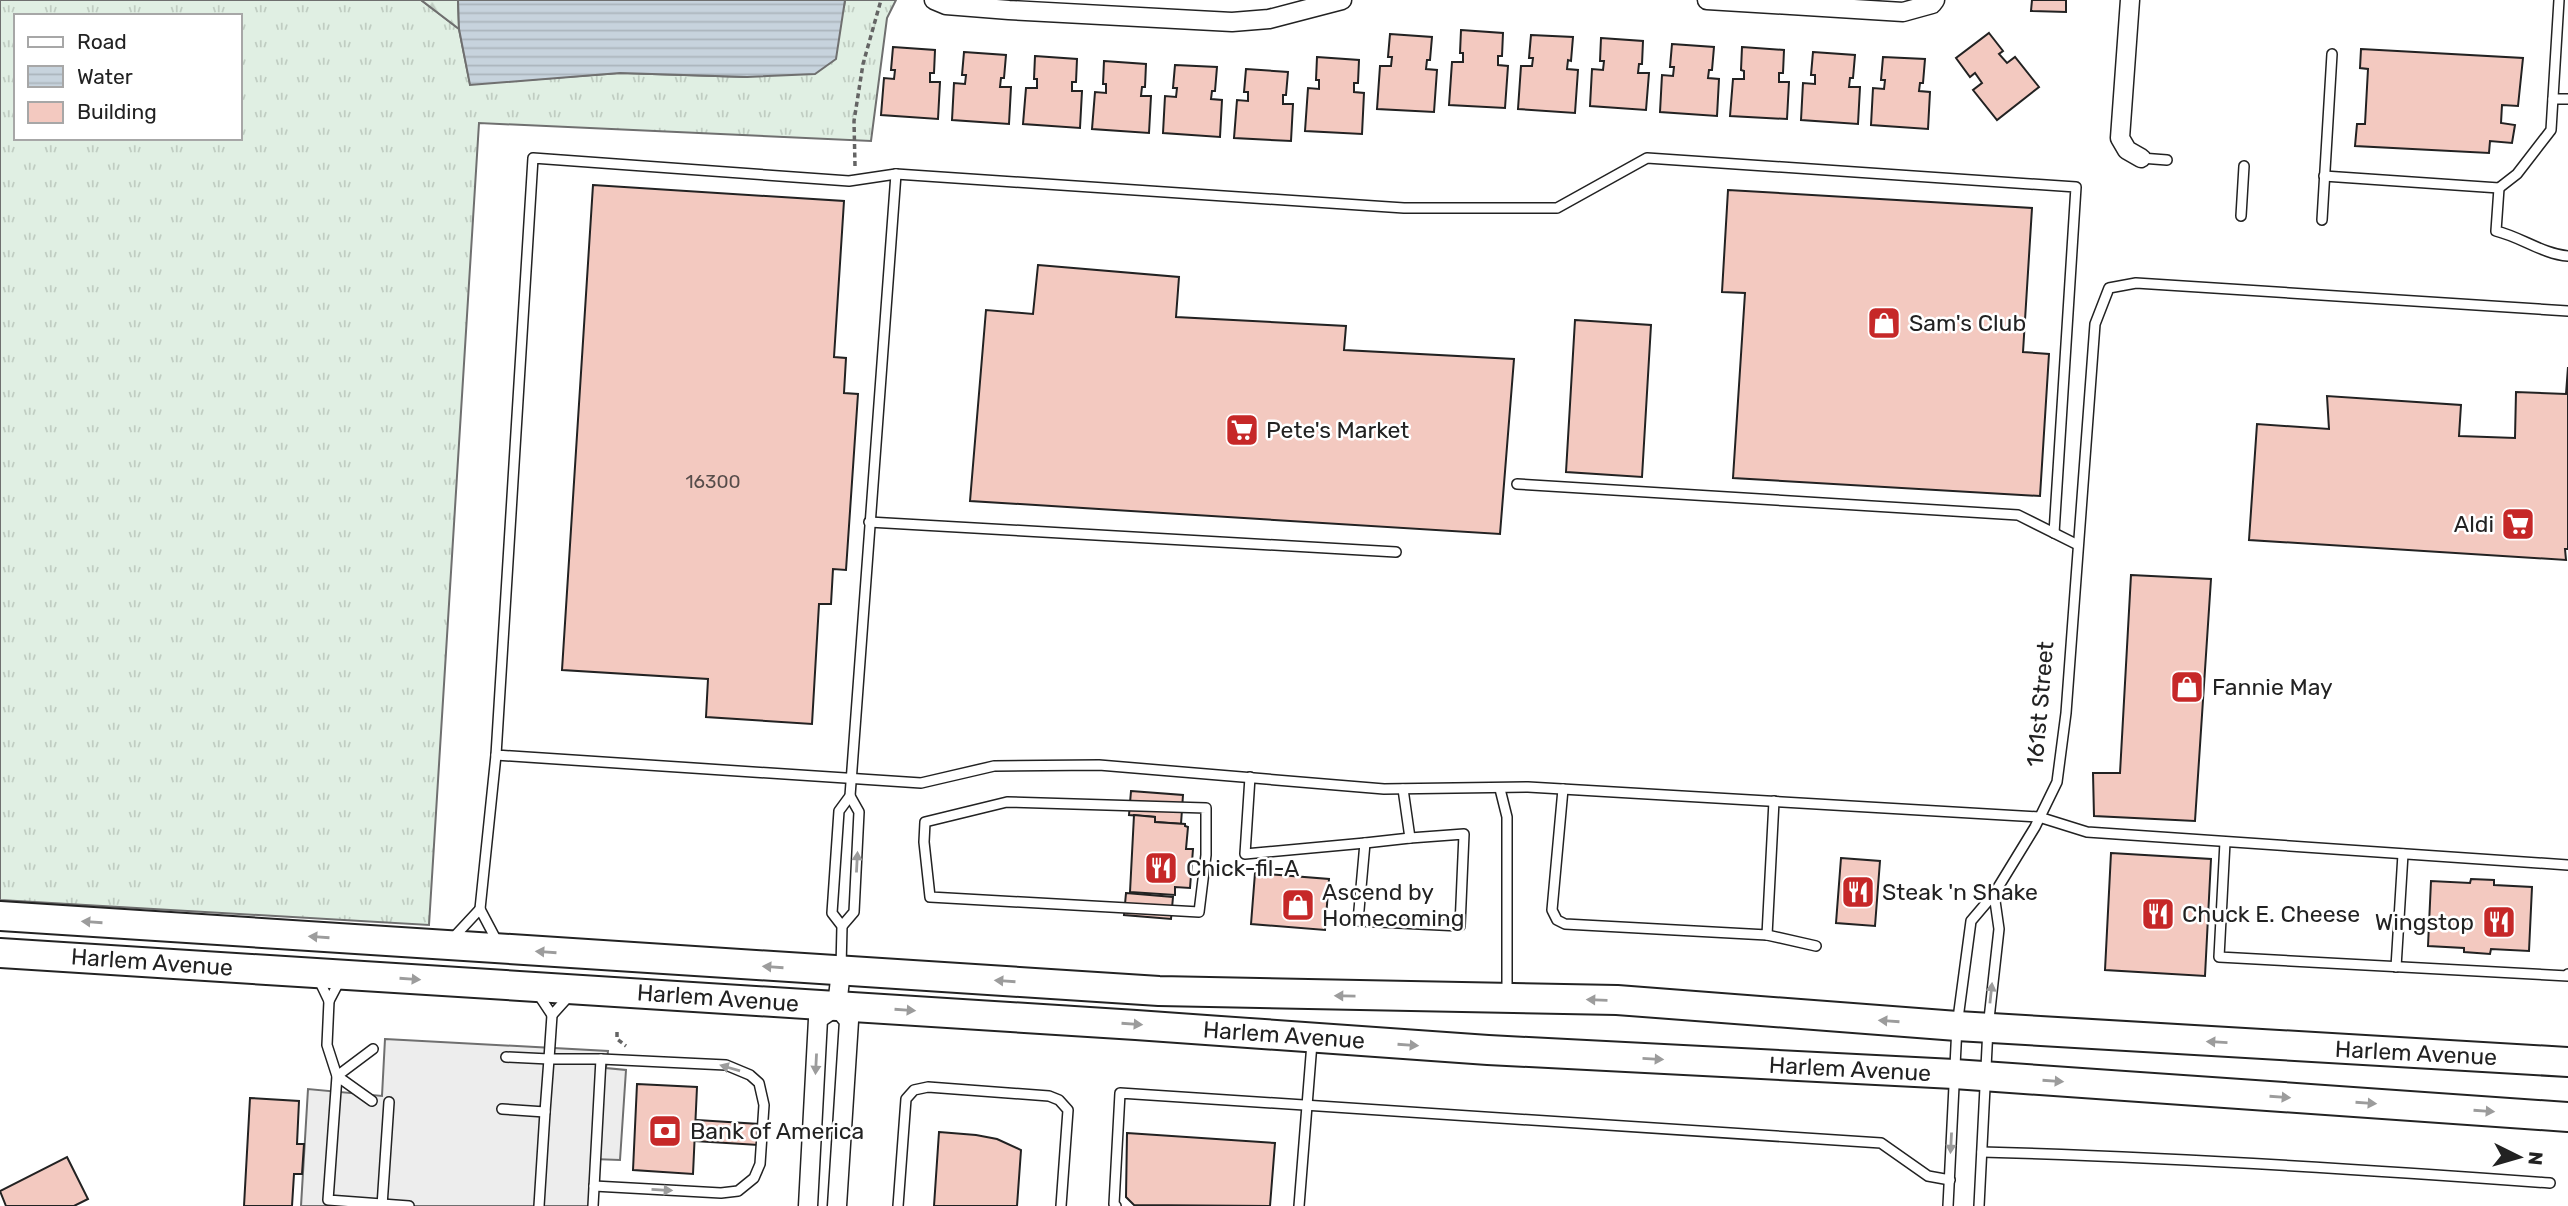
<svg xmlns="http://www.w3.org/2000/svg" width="2568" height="1206" font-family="Rubik,sans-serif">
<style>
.grass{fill:url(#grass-tufts);stroke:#6f6f6f;stroke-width:2;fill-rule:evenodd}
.forest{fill:url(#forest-firs);stroke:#6f6f6f;stroke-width:2}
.parking{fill:#ededed;stroke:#6f6f6f;stroke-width:2}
.water{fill:url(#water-rules);stroke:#6f6f6f;stroke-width:2}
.building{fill:#f3c9c0;stroke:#222;stroke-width:2}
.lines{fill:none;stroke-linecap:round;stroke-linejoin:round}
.service-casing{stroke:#222;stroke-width:12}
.minor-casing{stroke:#222;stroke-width:21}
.primary-casing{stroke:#222;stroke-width:32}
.path{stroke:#646464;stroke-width:3.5;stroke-dasharray:5 3.5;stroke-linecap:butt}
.service{stroke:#fff;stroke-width:9}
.minor{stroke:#fff;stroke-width:18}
.primary{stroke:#fff;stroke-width:28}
.oneway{fill:#9c9c9c}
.labels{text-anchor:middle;stroke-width:5;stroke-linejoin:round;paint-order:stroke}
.number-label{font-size:19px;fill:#564c4a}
.poi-label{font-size:23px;fill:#222;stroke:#fff;text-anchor:start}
.street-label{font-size:23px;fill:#222;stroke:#fff}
</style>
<defs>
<pattern id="grass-tufts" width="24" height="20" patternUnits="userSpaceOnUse" patternTransform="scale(1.75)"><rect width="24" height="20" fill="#e0efe3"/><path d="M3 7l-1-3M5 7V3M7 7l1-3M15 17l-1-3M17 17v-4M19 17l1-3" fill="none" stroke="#c0cdc2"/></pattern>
<pattern id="forest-firs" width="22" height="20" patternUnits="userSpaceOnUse" patternTransform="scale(1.75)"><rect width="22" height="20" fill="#e0efe3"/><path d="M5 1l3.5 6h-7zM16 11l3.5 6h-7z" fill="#c0cdc2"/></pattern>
<pattern id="water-rules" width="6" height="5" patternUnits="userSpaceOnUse" patternTransform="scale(1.75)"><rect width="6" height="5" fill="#c7d3dd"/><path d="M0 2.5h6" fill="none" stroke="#abb5bd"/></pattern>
</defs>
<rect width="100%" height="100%" fill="#fff"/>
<path class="grass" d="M0 0H421L459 29 470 84 620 73 747 77 844 7 845 0H896L887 18 871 141 479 123 429 925 0 900ZM16 16H240V138H16Z"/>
<path class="forest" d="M421 0H458L459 29Z"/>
<path class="parking" d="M385 1039 608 1051 606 1068 626 1070 620 1160 593 1159 589 1206H301L308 1089 382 1096Z"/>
<path class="water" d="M458 0H845L836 59 815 74 747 77 620 73 470 85 459 29Z"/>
<g class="building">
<path d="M2032 0H2066V12L2031 11Z"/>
<path d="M1461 30 1503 33 1502 56H1498V65L1508 66 1505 108 1449 105 1452 62H1463V53H1460Z"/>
<path d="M1989 33 2003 51 1999 54 2007 63 2015 57 2039 87 1997 120 1973 90 1982 83 1975 73 1970 77 1956 58Z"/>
<path d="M1390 34 1432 37 1430 60H1427L1426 69 1437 70 1434 112 1377 109 1380 66H1391L1392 57H1388Z"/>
<path d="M1531 35 1573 37 1571 61 1568 60 1567 69 1578 70 1575 113 1518 109 1521 66H1532L1533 58H1529Z"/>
<path d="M1601 38 1643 41 1642 64H1639L1638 73H1649L1646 110 1590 106 1592 69 1603 70 1604 61H1600Z"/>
<path d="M1672 44 1714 47 1712 70H1709L1708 78 1719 79 1717 116 1660 112 1662 75 1673 76 1674 67H1670Z"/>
<path d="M893 47 935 50 934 73H930V82H940L938 119 881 115 884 78 894 79 895 70H891Z"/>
<path d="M1742 47 1784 50 1783 73H1779V82H1789L1787 119 1730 116 1733 79H1744V71L1741 70Z"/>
<path d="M2361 49 2523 58 2518 106 2502 105 2501 123 2515 125 2512 143 2490 141 2489 153 2355 146 2357 124H2365L2368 69 2360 68Z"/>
<path d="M964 52 1006 55 1004 78H1001L1000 87H1011L1009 124 952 120 954 83 965 84 966 75H962Z"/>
<path d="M1813 52 1855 55 1853 78H1850L1849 87H1860L1858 124 1801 120 1803 83 1815 84V75H1811Z"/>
<path d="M1035 56 1077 59 1076 82H1072V91H1082L1080 128 1023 124 1026 88H1037V79H1034Z"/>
<path d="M1317 57 1359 60 1358 83H1354V92L1364 93 1362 134 1305 131 1308 88 1319 89V80H1316Z"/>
<path d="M1883 57 1925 59 1923 83H1920L1919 91 1930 92 1928 129 1871 125 1873 88 1884 89 1885 80H1881Z"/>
<path d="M1104 61 1146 64 1145 87H1142L1141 96H1151L1149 133 1092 129 1095 92 1106 93V84H1103Z"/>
<path d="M1175 65 1217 67 1215 91H1212L1211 99 1222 100 1220 137 1163 133 1165 96 1176 97 1177 88H1173Z"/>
<path d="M1246 69 1288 72 1286 95H1283V104H1293L1291 141 1234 138 1237 100 1248 101V92H1244Z"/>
<path d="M593 185 844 201 834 357 846 358 844 393 858 394 846 570 833 569 831 604H819L812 724 706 717 708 679 562 670Z"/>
<path d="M1728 190 2032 208 2023 352 2049 354 2040 496 1733 478 1745 293 1722 292Z"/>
<path d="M1038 265 1179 277 1176 317 1346 326 1344 350 1514 359 1500 534 970 501 986 310 1033 314Z"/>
<path d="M1575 320 1651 325 1642 477 1566 472Z"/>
<path d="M2568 367V549H2565L2566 560 2249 540 2257 424 2329 429 2327 396 2461 405 2459 436 2515 438 2516 392 2566 394Z"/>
<path d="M2131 575 2211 579 2195 821 2094 816 2093 773H2120Z"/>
<path d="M1131 791 1183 795 1181 824 1155 822V817L1129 815Z"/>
<path d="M1134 815 1155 817V822L1185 824V826L1188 827 1186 849H1193L1190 888 1175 887V895L1130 892Z"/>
<path d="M2111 853 2211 859 2205 976 2105 970Z"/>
<path d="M1841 858 1880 861 1875 926 1836 923Z"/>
<path d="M1255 873 1329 879 1325 930 1251 924Z"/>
<path d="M2471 879 2494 880V885L2532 887 2529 951 2491 949 2490 954 2464 952V948L2428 946 2431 881 2470 883Z"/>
<path d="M1126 893 1173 897 1171 919 1124 915Z"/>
<path d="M637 1084 697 1087 693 1174 633 1170Z"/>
<path d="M250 1098 299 1101 297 1144H304L302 1174H294L292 1206H244Z"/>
<path d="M697 1120 759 1124 758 1145 695 1141Z"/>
<path d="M939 1132 976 1135 997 1139 1021 1150 1017 1206H934Z"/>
<path d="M1127 1133 1275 1143 1270 1206 1134 1205 1126 1197Z"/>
<path d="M67 1157 88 1199 74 1206H6L0 1191Z"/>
</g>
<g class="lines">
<defs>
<g id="service">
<path d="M2553 99H2568"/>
<path d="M2141 158 2167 160"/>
<path d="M2324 176 2499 188 2517 174 2551 130 2559 0"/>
<path d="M2499 188 2496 231C2521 237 2543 254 2568 256"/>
<path d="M2241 216 2244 166"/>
<path d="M2322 220 2332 54"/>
<path d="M1517 484 2018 515 2078 545"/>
<path d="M869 522 1396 552"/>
<path d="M2054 533 2076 187 1647 158 1557 208H1404L896 174 849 181 533 158 496 755 921 783 994 766 1099 765 1384 789 1528 787 2039 817 2087 832 2568 865"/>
<path d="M1250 777 1245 854 1365 843 1358 921 1460 926 1464 834 1410 838 1403 789"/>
<path d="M1500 789 1507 817V993"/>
<path d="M1563 789 1552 910 1557 920 1565 924 1767 935 1774 801"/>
<path d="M1007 802 1206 808V855L1199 912 930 897 924 842 925 822Z"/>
<path d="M2225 842 2219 957 2568 976V974"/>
<path d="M1365 843 1410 838"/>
<path d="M480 909 496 755"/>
<path d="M842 926 854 912 859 812 850 796"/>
<path d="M1767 935 1816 946"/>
<path d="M453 938 480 909 499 945"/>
<path d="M2396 967 2403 854"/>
<path d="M841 968 842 926 832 913 839 811 850 796 896 174"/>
<path d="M318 978 329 1001 340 980"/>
<path d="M538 994 552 1015 570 995"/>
<path d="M329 1001 327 1045 337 1076 328 1200 409 1206"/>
<path d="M506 1057 549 1059 552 1015"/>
<path d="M372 1101 337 1076 373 1049"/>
<path d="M502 1109 545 1112 549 1059H601L726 1065 750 1075 759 1083 764 1105 760 1164 754 1178 738 1191 721 1193 594 1186"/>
<path d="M1982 1152C2172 1157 2361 1169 2550 1183"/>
<path d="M382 1206 389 1102"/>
<path d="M539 1206 545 1112"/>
<path d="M593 1206 601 1059"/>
<path d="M898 1206 906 1099 914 1090 928 1087 1049 1096 1059 1100 1068 1110 1061 1206"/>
<path d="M1116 1206 1114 1204 1120 1093 1881 1143 1928 1176 1950 1180"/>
<path d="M1299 1206 1312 1043"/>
<path d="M1948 1206 1957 1026 1971 921 1994 894 2035 827 2057 782 2066 713 2095 324 2109 288 2136 283 2568 311"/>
<path d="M1979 1206 1988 1028 1999 929 1994 894"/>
</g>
<g id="minor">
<path d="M934 0 946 5 1009 10 1232 22 1269 19 1342 0"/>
<path d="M1707 0 1903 12 1932 4 1935 0"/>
<path d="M2130 0 2120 138 2127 150 2141 158"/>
<path d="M808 1206 818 1019 837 1006"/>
<path d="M837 1206 849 1021 837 1006 841 971"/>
</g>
<g id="primary">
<path d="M0 916 1159 991 1617 1000 1957 1026 2568 1062"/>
<path d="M0 953 1136 1025 1488 1050 1954 1074 2568 1117"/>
</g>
</defs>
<use href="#service" class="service-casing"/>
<use href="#minor" class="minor-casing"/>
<use href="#primary" class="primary-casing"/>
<g class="path">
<path d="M855 166 854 121 863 64 881 0"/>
<path d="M617 1032V1039L626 1046"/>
</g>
<use href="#service" class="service"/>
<use href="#minor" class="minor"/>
<use href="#primary" class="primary"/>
</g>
<defs><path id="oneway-solid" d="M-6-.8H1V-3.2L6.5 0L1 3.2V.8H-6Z" transform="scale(1.75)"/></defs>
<g class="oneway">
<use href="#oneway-solid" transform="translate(857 862) rotate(-87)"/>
<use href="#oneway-solid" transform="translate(92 922) rotate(-176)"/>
<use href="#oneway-solid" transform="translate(319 937) rotate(-176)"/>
<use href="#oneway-solid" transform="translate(546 952) rotate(-176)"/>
<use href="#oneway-solid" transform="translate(773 967) rotate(-176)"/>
<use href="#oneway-solid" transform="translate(410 979) rotate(4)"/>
<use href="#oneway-solid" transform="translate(1005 981) rotate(-176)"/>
<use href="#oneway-solid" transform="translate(1991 993) rotate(-84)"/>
<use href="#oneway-solid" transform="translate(1345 996) rotate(-179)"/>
<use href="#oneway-solid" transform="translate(1597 1000) rotate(-178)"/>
<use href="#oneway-solid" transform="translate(905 1010) rotate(4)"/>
<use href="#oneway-solid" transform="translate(1889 1021) rotate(-176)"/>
<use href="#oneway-solid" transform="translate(1132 1024) rotate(4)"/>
<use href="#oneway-solid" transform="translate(2217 1042) rotate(-177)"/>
<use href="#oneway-solid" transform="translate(1408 1045) rotate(4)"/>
<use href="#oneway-solid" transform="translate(1653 1059) rotate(3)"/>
<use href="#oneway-solid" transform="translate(816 1064) rotate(93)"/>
<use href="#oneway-solid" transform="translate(730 1068) rotate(-164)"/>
<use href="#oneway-solid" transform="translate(2053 1081) rotate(4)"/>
<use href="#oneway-solid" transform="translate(2280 1097) rotate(4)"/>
<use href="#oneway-solid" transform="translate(2366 1103) rotate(4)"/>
<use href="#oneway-solid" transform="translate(2484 1111) rotate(4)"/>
<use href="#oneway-solid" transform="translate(1951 1143) rotate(93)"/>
<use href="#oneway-solid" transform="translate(662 1190) rotate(3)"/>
</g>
<defs>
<symbol id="shop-square" viewBox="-11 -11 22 22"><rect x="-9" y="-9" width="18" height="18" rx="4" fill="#c62828" stroke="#fff"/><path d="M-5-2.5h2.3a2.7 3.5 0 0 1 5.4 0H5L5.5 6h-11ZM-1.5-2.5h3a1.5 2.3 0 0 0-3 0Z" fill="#fff"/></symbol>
<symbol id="supermarket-square" viewBox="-11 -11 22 22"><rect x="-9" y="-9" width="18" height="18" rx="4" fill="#c62828" stroke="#fff"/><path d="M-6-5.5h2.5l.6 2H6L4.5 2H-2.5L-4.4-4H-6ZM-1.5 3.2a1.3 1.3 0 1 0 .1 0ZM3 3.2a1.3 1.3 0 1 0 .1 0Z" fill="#fff"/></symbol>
<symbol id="restaurant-square" viewBox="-11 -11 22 22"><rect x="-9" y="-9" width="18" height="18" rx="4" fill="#c62828" stroke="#fff"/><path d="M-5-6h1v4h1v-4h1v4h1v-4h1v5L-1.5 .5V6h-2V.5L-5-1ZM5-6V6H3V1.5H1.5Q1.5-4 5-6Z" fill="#fff"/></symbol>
<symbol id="bank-square" viewBox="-11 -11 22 22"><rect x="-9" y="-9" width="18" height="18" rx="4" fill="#c62828" stroke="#fff"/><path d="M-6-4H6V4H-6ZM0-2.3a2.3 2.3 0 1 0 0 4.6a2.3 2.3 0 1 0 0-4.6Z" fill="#fff"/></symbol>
</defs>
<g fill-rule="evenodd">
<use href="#shop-square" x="1865" y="304" width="38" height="38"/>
<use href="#supermarket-square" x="1223" y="411" width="38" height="38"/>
<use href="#supermarket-square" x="2499" y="505" width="38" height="38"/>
<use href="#shop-square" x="2168" y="668" width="38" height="38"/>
<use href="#restaurant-square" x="1142" y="849" width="38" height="38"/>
<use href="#restaurant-square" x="1839" y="873" width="38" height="38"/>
<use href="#shop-square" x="1279" y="886" width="38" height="38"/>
<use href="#restaurant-square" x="2139" y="895" width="38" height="38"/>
<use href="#restaurant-square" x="2480" y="903" width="38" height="38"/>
<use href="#bank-square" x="646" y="1112" width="38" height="38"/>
</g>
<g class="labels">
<g class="number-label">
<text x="713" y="488">16300</text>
</g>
<g class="poi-label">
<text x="1909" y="331">Sam's Club</text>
<text x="1266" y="438">Pete's Market</text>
<text x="2494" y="532" text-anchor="end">Aldi</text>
<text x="2212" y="695">Fannie May</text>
<text x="1186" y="876">Chick-fil-A</text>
<text x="1322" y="900">Ascend by<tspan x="1322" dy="26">Homecoming</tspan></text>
<text x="1882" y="900">Steak 'n Shake</text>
<text x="2182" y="922">Chuck E. Cheese</text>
<text x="2474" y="930" text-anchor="end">Wingstop</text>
<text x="690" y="1139">Bank of America</text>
</g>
<g class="street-label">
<text transform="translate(2040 704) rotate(-85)" y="8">161st Street</text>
<text transform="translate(152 962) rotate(4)" y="8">Harlem Avenue</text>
<text transform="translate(718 998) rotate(4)" y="8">Harlem Avenue</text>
<text transform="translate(1284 1035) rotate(4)" y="8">Harlem Avenue</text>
<text transform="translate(2416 1053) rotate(3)" y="8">Harlem Avenue</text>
<text transform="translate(1850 1069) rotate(3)" y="8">Harlem Avenue</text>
</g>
</g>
<rect x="14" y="14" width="228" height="126" fill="#ffffff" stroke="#a7a7a7" stroke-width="2"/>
<rect x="28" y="37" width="35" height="10" fill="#ffffff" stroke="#a7a7a7" stroke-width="2"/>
<text x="77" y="49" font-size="21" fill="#222222">Road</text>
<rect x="28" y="66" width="35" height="21" fill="url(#water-rules)" stroke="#a7a7a7" stroke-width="2"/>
<text x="77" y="84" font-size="21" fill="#222222">Water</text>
<rect x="28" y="102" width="35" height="21" fill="#f3c9c0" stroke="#a7a7a7" stroke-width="2"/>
<text x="77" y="119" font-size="21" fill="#222222">Building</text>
<g transform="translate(2519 1157) rotate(95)" stroke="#ffffff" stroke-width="5" paint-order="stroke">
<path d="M0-5L12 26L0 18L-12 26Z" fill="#222222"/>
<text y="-10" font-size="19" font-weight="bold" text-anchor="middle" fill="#222222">N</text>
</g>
</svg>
